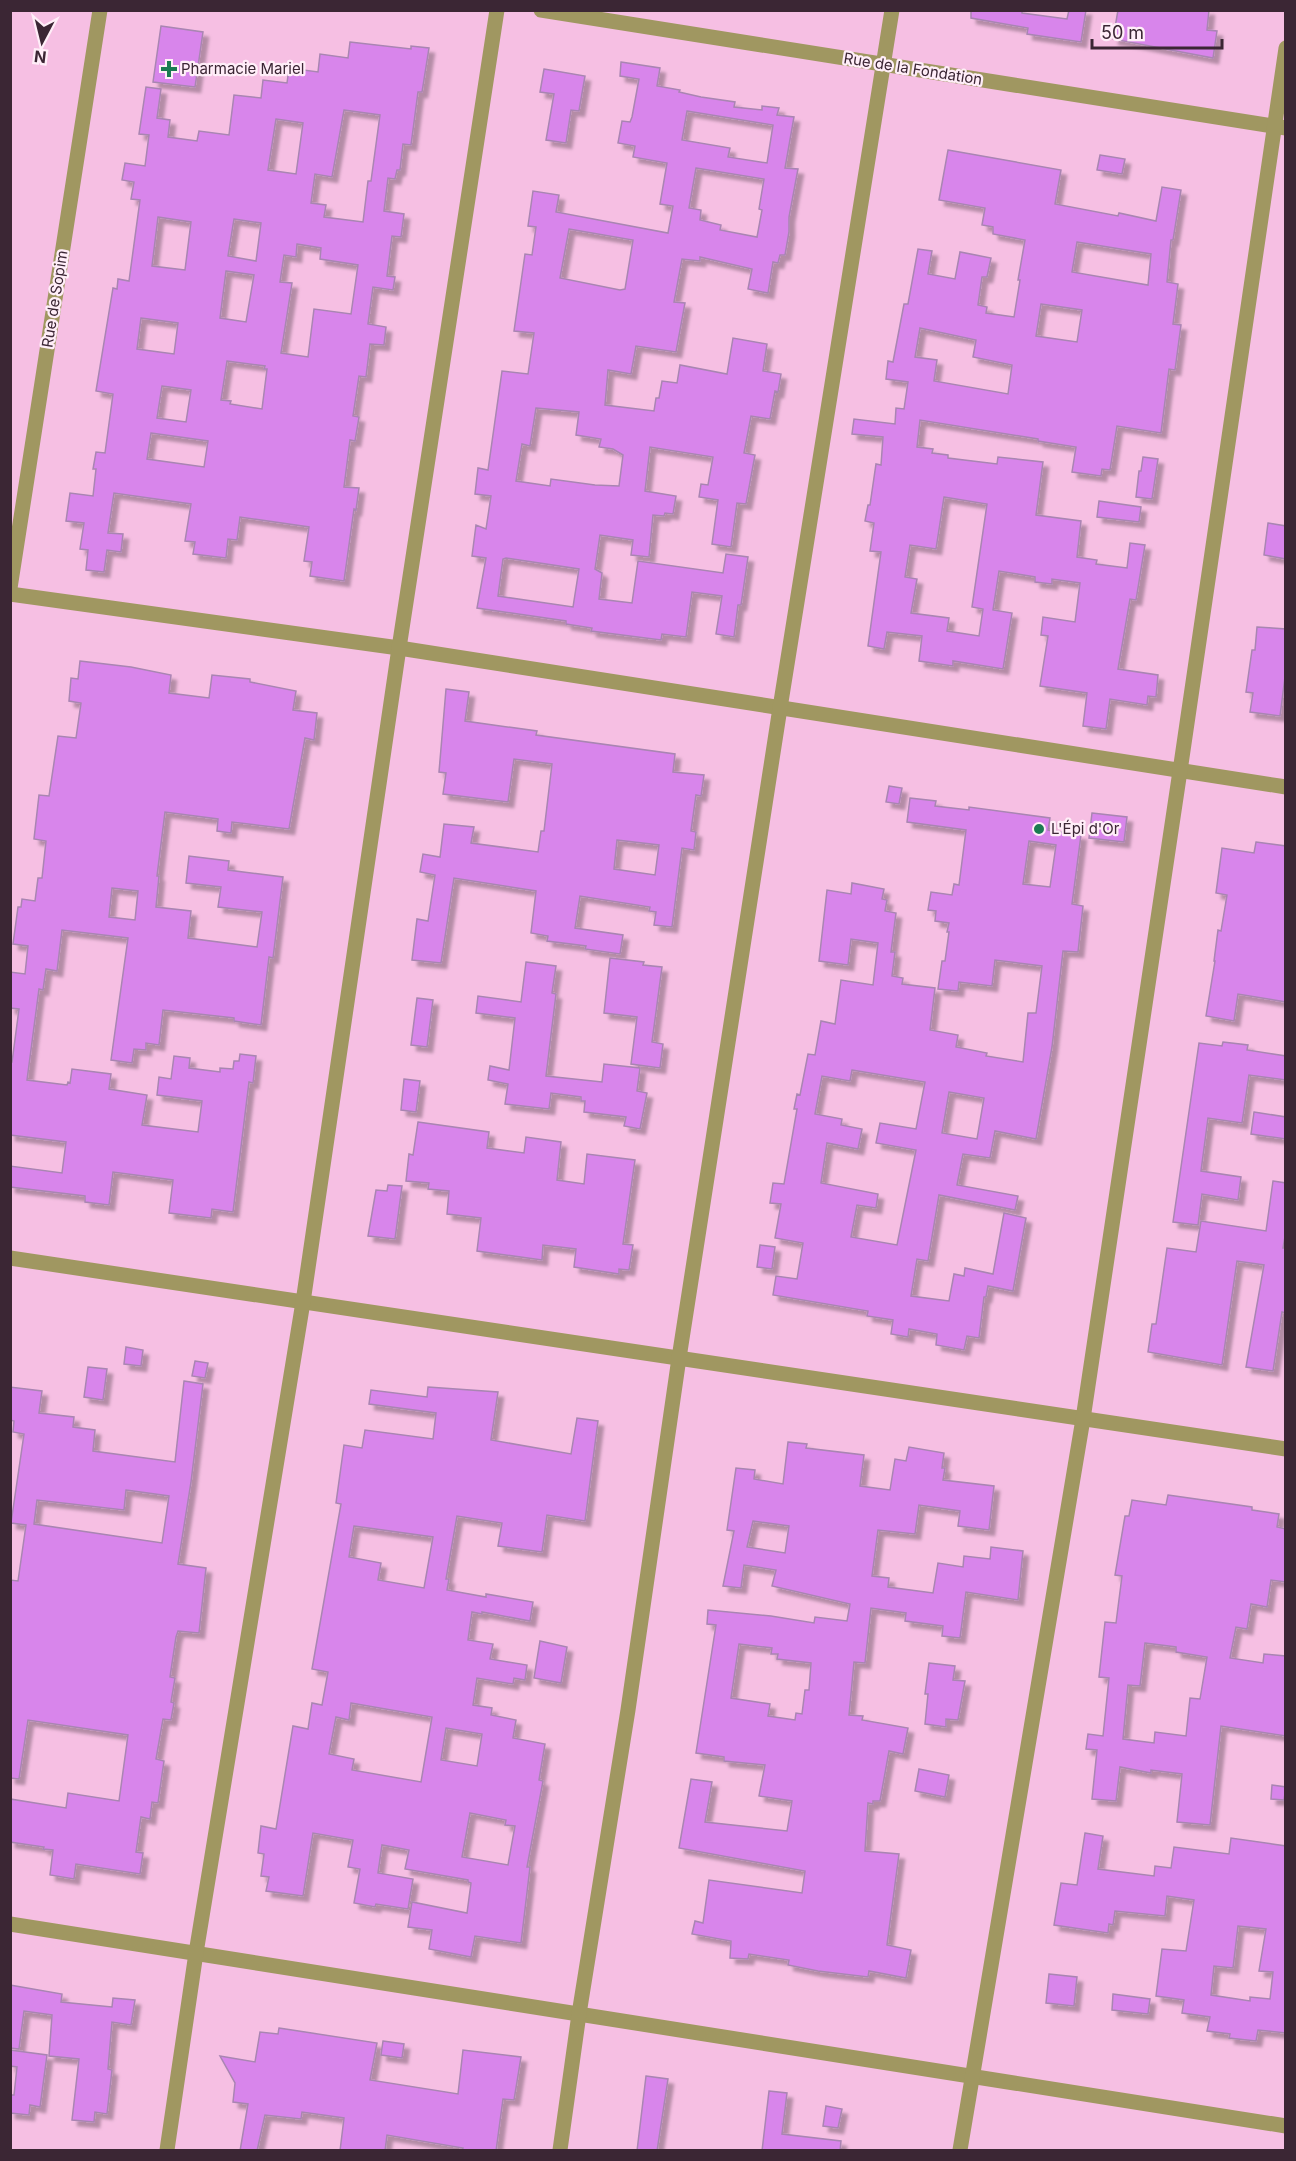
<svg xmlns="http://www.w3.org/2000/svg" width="1296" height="2161" font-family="Inter,sans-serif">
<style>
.building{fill:#d885eb;stroke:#a985b2;stroke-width:1.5;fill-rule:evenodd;filter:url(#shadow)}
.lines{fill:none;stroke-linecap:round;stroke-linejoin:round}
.minor{stroke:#a09761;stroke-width:15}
.poi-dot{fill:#1b7b52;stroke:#ffeef8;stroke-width:2}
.labels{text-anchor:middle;stroke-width:4.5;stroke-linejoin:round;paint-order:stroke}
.poi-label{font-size:15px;fill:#3b2634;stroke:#ffeef8;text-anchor:start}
.street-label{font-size:15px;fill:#3b2634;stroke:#ffeef8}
</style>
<defs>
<filter id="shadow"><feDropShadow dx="5.5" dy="5.5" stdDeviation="1.5" flood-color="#0004"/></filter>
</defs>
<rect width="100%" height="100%" fill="#f6bfe3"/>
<g class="building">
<path d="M971 10H1022V13L1067 19 1069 10H1086L1081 42 1027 34 1028 28 971 18Z"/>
<path d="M1118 10H1209L1207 30 1217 31 1213 58 1113 39Z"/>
<path d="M161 26 203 32 195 87 153 82Z"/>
<path d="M350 42 411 49V46L429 48 422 92H418L411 145 403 144 400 170H397L395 179 388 178 384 211 404 214 401 237 392 236 387 276 395 277 393 290 373 287 368 324 386 327 384 345 370 344 366 377 359 376 353 416 359 417 355 441 350 440 344 487 359 488 356 510 354 509 344 581 310 576 312 562 304 561 309 527 240 517 237 540 228 539 226 558 193 554 195 542 185 541 191 504 114 493 108 533 123 534 121 552 107 550 104 572 86 570 88 550 80 549 84 523 66 521 70 493 93 496 96 469H93L96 452 105 453 113 394 96 391 113 288 117 289 118 279 129 281 140 200 131 199 134 182 122 180 125 163 145 166 149 135 139 134 146 87 161 89 157 118 170 120 168 137 197 141 199 131 229 135 234 95 261 98 263 80 287 83 289 68 318 72 320 54 348 58ZM344 110 380 115 371 181H368L363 222 324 217 326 205 311 203 315 174 332 177ZM276 119 303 123 296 174 268 170ZM158 217 191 222 185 270 152 266ZM234 219 261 223 256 261 228 256ZM297 244 321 248 320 259 358 265 351 314 314 309 308 357 281 353 292 283 280 282 284 255 296 257ZM226 271 254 275 246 322 220 318ZM141 318 178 323 174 354 137 349ZM227 361 265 366 264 369H267L262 409 230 404 231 401 221 400ZM162 386 191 390 186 422 157 418ZM151 433 208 441 204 467 147 459Z"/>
<path d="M621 62 660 68 657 86 680 90 679 92 701 97 735 102 734 107 762 110V106L779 108 777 115 794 117 785 168 798 169 789 217V232L785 255H780L778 263 773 262 768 293 748 289 752 269 700 257V261L682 259 674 302 685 303 676 352 636 346 631 374 608 370 605 405 654 411 656 398H659L662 381 677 383 680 365 727 374 733 338 767 344 763 371 781 374 778 392 775 391 770 419 751 416 744 453 755 455 746 504 737 503 731 547 712 544 718 500 699 497 701 484 708 485 713 457 650 447 645 491 676 496 673 514 665 513 664 516 653 515 649 557 631 555 633 540 600 535 595 569 602 573 599 599 632 603 638 561 723 573 726 554 748 557 741 605H738L734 637 716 634 722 596 692 592 686 637 662 634 661 640 591 631 592 628 566 624V621L477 608 486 558 472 556 476 525 486 529 491 496 475 494 478 468 488 470 502 371 528 374 534 333 514 331 525 254 532 255 536 227 528 226 533 191 559 195 556 212 668 233 673 206 660 204 667 163 633 157 635 146 618 143 622 121 630 122 632 117 639 79 620 76ZM687 111 773 125 767 163 728 157 730 148 682 140ZM696 168 764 179 759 209 762 210 757 237 720 230 721 225 700 220 701 210 689 208ZM569 229 633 240 625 289 620 290 560 278ZM536 408 579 412 576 435 601 439 599 447 613 449 623 455 619 486 595 485 551 479 550 486 516 481 522 444 530 446ZM506 558 579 569 573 607 498 596 503 559Z"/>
<path d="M544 69 585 76 579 111 571 110 566 143 546 140 554 94 540 92Z"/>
<path d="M948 150 1061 170 1055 204 1118 216 1119 213 1156 221 1162 187 1181 190 1173 240H1171L1167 282 1178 284 1173 324 1181 325 1175 370 1169 369 1161 433 1117 426 1110 470 1102 469 1101 476 1072 472 1076 447 1038 441V439L920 420 917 447 933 449 932 453 948 455V458L997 464 998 457 1043 462 1036 515 1081 521 1077 557 1097 560 1096 564 1127 568 1130 543 1145 545 1136 600 1130 599 1118 669 1158 675 1156 697 1148 696 1147 705 1110 699 1106 729 1083 726 1087 693 1040 686 1048 636 1041 635 1043 617 1075 622 1080 583 1052 579V584L1035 582V577L999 571 993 610 1012 613 1003 669 953 661V666L919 661 922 636 887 632 884 649 868 646 881 552 870 551 874 523 865 521 868 505H870L876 464 881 465 883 437 852 434 854 419 895 424 896 408 904 409 908 382 886 379 888 361 893 362 904 304H908L918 249 932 251 928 274 955 279 960 252 991 258 987 277H982L978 305 987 307 986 313 1014 317 1020 280H1018L1025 240 993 234V227L982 225 985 208 939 200ZM1077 242 1151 254 1148 285 1072 272ZM1041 304 1082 310 1077 342 1036 336ZM920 328 976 340 973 357 1012 365 1008 394 934 381 937 360 915 357ZM944 497 987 504 972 607 983 609 979 636 947 631 949 618 911 613 917 579 905 577 910 545 936 549Z"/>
<path d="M1100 155 1125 159 1122 174 1097 170Z"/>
<path d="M1143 457 1158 459 1152 499 1136 497 1139 471H1141Z"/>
<path d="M1099 501 1141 507 1139 522 1097 517Z"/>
<path d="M1268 523 1286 526V559L1264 555Z"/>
<path d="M1257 627 1286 629V669L1280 716 1250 712 1253 693 1246 692 1252 650H1255Z"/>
<path d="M80 661 131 667 171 675 169 693 209 698 212 675 250 679V682L296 691 293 710 317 713 314 740 305 738 289 829 232 822 231 833 217 831 218 819 165 812 157 876H159L156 907 191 911 188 938 257 947 262 912 218 907 221 887 186 883 189 856 229 861 228 870 283 877 273 958 269 957 261 1025 234 1021V1018L163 1010 159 1045 146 1043V1050L134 1049 132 1063 111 1060 128 938 62 930 57 971 46 969 43 990 39 989 27 1080 67 1085 68 1082 70 1083 72 1069 111 1074 109 1089 147 1095 142 1125 198 1132 202 1101 157 1095 159 1077 171 1079 174 1056 190 1058 189 1068 220 1072V1068L233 1069 234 1061H239L240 1054 256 1056 253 1083 249 1082 233 1212 212 1209 211 1218 169 1213 173 1180 113 1172 109 1205 85 1202V1196L10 1187V1166L62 1173 66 1142 10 1135V1062H12L19 1009 10 1008V972L25 974 28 946 13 944 18 907H21L22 899 35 901 38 878H42L46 841 34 839 39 795 49 796 58 736 76 738 81 703 69 701 71 678 78 679ZM112 888 138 891 135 920 109 917Z"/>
<path d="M446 689 469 692 465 721 537 731 536 735 675 754 673 772 704 775 701 796 696 795 691 831 696 832 694 850 682 848 672 927 654 925 656 912 649 911 650 907 580 896 575 928 623 935 620 954 585 949 586 946 547 941 548 936 531 933 536 891 454 878 441 963 412 960 417 919 428 921 435 875 420 872 423 854 440 857 444 824 474 827 471 843 538 852 541 831H544L552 764 514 759 508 802 443 794 446 773 439 772ZM617 840 659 845 655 875 614 869Z"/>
<path d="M889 786 902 788 899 804 886 802Z"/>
<path d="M910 798 936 801 935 806 969 810V807L1050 818 1048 830 1081 835 1072 904 1083 906 1078 952 1063 951 1052 1047 1036 1139 995 1131 990 1158 963 1154 957 1185 1018 1196 1015 1210 939 1195 928 1261 917 1259 911 1296 949 1301 954 1274 964 1276 965 1268 993 1274 1004 1213 1026 1218 1013 1291 988 1286 986 1297H984L979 1338 967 1336 964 1350 936 1345 937 1334 909 1329 908 1337 891 1334 893 1320 867 1316 868 1311 773 1295 776 1276 797 1279 803 1243 775 1238 781 1204 770 1203 773 1183 784 1184 797 1109H794L797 1094 800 1095 808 1054 815 1055 821 1021 835 1024 841 980 873 985 878 943 851 939 848 965 819 961 827 890 851 894 852 883 884 889 882 899 887 900 885 911 896 913 891 952H895L892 976 903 978 902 984 935 988 930 1030 958 1035 956 1047 987 1053 986 1056 1023 1062 1028 1013H1036L1042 966 995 960 992 986 959 982 958 991 938 989 942 961H945L949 932H947L949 923 935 921 936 911 928 910 931 892 952 895 954 884 959 885 966 830 907 822ZM1029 841 1056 845 1050 887 1023 884ZM852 1070 925 1082 916 1129 880 1123 876 1143 916 1150 897 1245 851 1237 857 1205 876 1208 878 1194 821 1183 827 1143 858 1149 862 1129 841 1125 842 1119 815 1114 822 1076 850 1081ZM949 1092 984 1098 977 1139 942 1133Z"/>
<path d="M1092 813 1127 817 1124 842 1089 838Z"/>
<path d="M1256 842 1286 846V1002L1238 994 1234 1021 1206 1016 1215 961H1214L1218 930 1221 931 1227 895 1216 893 1222 848 1254 853Z"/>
<path d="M610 958 644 962 643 965 662 967 652 1042 663 1044 660 1068 631 1064 637 1017 604 1013Z"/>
<path d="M526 962 556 966 552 993 556 994 546 1076 602 1082 604 1064 640 1068 637 1091 647 1093 640 1129 624 1126 626 1117 584 1112 585 1101H581V1097L551 1093 549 1109 505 1104 508 1084 488 1080 490 1066 509 1070 515 1018 476 1013 478 996 521 1002Z"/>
<path d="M417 998 433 1000 427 1047 411 1045Z"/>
<path d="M1223 1042 1248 1045 1247 1050 1286 1056V1080L1249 1075 1242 1123 1208 1118 1201 1171 1241 1177 1238 1200 1202 1194 1198 1225 1173 1222 1199 1043 1222 1046Z"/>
<path d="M404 1079 420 1081 416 1112 401 1110Z"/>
<path d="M1254 1112 1286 1117V1139L1251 1134Z"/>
<path d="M418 1122 489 1132 487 1148 524 1153 526 1137 561 1142 557 1180 584 1184 587 1154 635 1160 623 1244 633 1245 629 1270 619 1269V1274L574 1267 576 1249 543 1245 542 1260 477 1251 481 1218 447 1214 449 1191 428 1189 429 1183 406 1181 409 1154 413 1155Z"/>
<path d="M1273 1181 1286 1183V1231L1283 1248H1286V1313L1282 1312 1273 1371 1246 1367 1264 1265 1237 1261 1222 1365 1148 1352 1152 1324H1156L1167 1248 1196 1252 1201 1221 1266 1231Z"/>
<path d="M388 1185 402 1186 395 1239 368 1236 376 1190 387 1191Z"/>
<path d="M760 1245 775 1247 772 1269 757 1267Z"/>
<path d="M126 1347 143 1350 141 1366 124 1364Z"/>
<path d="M195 1361 208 1363 205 1378 192 1376Z"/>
<path d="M88 1367 107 1369 103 1400 84 1397Z"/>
<path d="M184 1381 203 1384 191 1482 178 1564 206 1568 199 1633 178 1631 176 1637 170 1677 175 1678 171 1702 174 1703 171 1720 163 1719 156 1759 164 1761 158 1803 152 1802 150 1819 141 1817 136 1852 143 1853 140 1874 76 1864 74 1879 50 1875 53 1850 43 1849 44 1847 10 1842V1799L66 1808 68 1793 119 1801 128 1735 28 1720 19 1779 10 1778V1580L18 1581 26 1525 11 1523 24 1434 13 1432 14 1421 10 1420V1387L42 1391 39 1413 74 1417 73 1427 95 1430 93 1451 175 1462ZM126 1490 169 1496 162 1543 34 1524 37 1500 124 1510Z"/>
<path d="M428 1387 498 1392 491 1440 571 1454 577 1418 598 1421 585 1521 547 1515 542 1552 498 1546 502 1523 457 1516 446 1579H449L447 1590 486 1597V1594L533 1602 530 1621 482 1612V1614L472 1612 468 1640 493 1644 490 1659 527 1665 525 1680 514 1678 513 1684 477 1678 473 1705 492 1708 491 1715 516 1720 513 1738 545 1744 539 1780 543 1781 527 1867H530L521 1943 475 1936 471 1957 429 1949 432 1930 408 1927 412 1902 467 1913 471 1883 468 1882V1880L405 1869 409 1850 382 1845 378 1873 413 1879 408 1909 376 1904 375 1907 354 1903 360 1869 348 1867 353 1840 313 1833 303 1896 266 1891 269 1877 261 1876 264 1854 258 1853 261 1826 276 1829 293 1726 308 1729 312 1703 322 1705 328 1672 312 1669 341 1504 336 1503 344 1445 362 1448 365 1430 433 1439 436 1413 369 1404 371 1390 427 1397ZM354 1526 433 1537 424 1588 378 1580 381 1563 349 1557ZM351 1703 432 1717 421 1782 352 1770 354 1759 329 1754 336 1717 349 1720ZM446 1728 482 1734 477 1766 441 1760ZM470 1813 506 1820 505 1825 515 1826 508 1865 462 1857Z"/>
<path d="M788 1442 807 1444 806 1448 864 1455 860 1486 890 1490 895 1459 906 1461 909 1447 944 1453 942 1468H945L943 1480 994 1486 989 1530 958 1526 960 1511 919 1505 915 1534 878 1530 872 1576 889 1578 888 1587 933 1593 938 1563 963 1567 964 1556 990 1559 991 1547 1023 1551 1018 1600 966 1592 960 1638 942 1636 943 1626 905 1621 906 1613 871 1608 865 1663 854 1662 849 1715 863 1716 862 1720 908 1728 903 1754 889 1751 880 1801H873V1804L868 1803 865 1851 899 1854 887 1945 911 1950 906 1978 869 1971 868 1977 818 1971 788 1965 789 1960 749 1954 748 1959 730 1958 731 1941 692 1934 695 1921 703 1923 709 1880 802 1893 805 1871 679 1848 691 1779 712 1782 705 1822 787 1831 792 1801 759 1796 765 1765 724 1761V1757L696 1753 716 1625 707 1624 708 1610 771 1616 814 1623 815 1617 847 1621 850 1604 772 1586 776 1570 744 1565 741 1588 723 1586 734 1531 727 1530 736 1468 755 1470 754 1479 783 1484ZM753 1521 789 1526 785 1553 747 1547ZM739 1644 772 1648 771 1654H778L777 1659 811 1663 809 1690H805L802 1714 796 1713 795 1720 768 1716 770 1704 731 1698Z"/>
<path d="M1168 1495 1252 1507V1510L1279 1514 1277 1527 1286 1529V1582L1271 1580 1267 1607 1251 1604 1247 1629 1236 1627 1230 1658 1263 1663 1264 1654 1286 1656V1736L1221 1726 1210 1825 1177 1822 1182 1774 1151 1770V1773L1120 1767 1116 1801 1092 1799 1097 1750 1086 1749 1088 1734 1103 1736 1109 1678 1099 1677 1105 1622 1116 1623 1122 1576 1115 1575 1125 1516H1129L1132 1500 1166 1505ZM1145 1643 1176 1647V1652L1207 1657 1200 1699 1190 1698 1186 1736 1155 1732 1154 1743 1123 1739 1128 1685 1140 1686Z"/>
<path d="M540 1641 567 1647 561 1683 534 1678Z"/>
<path d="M929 1663 955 1666 953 1680 965 1681 958 1720 946 1719V1727L925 1724 928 1694H925Z"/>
<path d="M919 1769 949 1775 945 1797 915 1791Z"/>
<path d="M1272 1785 1286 1787 1284 1800 1271 1799Z"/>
<path d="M1085 1833 1103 1836 1098 1869 1154 1876 1155 1866 1171 1868 1174 1847 1229 1854 1231 1838 1286 1846V2033L1258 2030 1256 2041 1229 2038 1230 2034 1207 2031 1210 2017 1182 2013 1184 2000 1156 1996 1162 1949 1186 1951 1194 1900 1167 1896 1165 1916 1115 1911 1113 1925 1109 1924 1108 1933 1054 1925 1061 1883 1077 1885ZM1238 1926 1266 1929 1259 1971 1273 1972 1270 1999 1250 1997V2001L1211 1995 1214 1966 1233 1968Z"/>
<path d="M1049 1974 1077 1977 1074 2006 1046 2003Z"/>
<path d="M10 1985 62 1994 61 2002 112 2007 113 1998 135 2000 131 2025 112 2022 108 2069 112 2070 107 2114 95 2112 94 2122 72 2120 79 2059 49 2056 52 2015 24 2011 19 2049 10 2048Z"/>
<path d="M1113 1994 1150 1999 1148 2014 1112 2010Z"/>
<path d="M279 2028 377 2043 370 2080 458 2094 463 2050 521 2057 514 2100 503 2099 496 2151H462L463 2148 387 2135 385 2151H340L344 2118 302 2112 301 2119 265 2115 257 2151H240L248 2104 233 2102 235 2083 220 2056 255 2062 260 2032 278 2034Z"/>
<path d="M383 2041 404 2044 402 2058 381 2055Z"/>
<path d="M10 2050 47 2055 40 2107 30 2105 29 2115 10 2113V2095H14L17 2067 10 2066Z"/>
<path d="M646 2076 668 2079 657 2151H637Z"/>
<path d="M769 2091 787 2093 782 2134 841 2141 840 2151H762Z"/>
<path d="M826 2106 842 2109 838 2128 823 2126Z"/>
</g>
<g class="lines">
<g class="minor">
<path d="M541 10 1286 128"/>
<path d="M10 588 100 10"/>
<path d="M10 594 399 648 1286 787"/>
<path d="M10 1258 1286 1449"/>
<path d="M10 1924 1286 2126"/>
<path d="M167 2150 196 1953 303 1302 399 648 497 10"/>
<path d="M560 2150 579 2014 628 1710 679 1358 780 708 892 10"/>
<path d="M960 2150 1083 1419 1180 771 1286 48"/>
</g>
</g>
<g class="poi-dot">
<path d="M166 60h6v6h6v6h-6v6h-6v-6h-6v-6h6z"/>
<circle cx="1039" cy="829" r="6"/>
</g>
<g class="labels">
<g class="poi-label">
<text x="181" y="74">Pharmacie Mariel</text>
<text x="1051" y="834">L'Épi d'Or</text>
</g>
<g class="street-label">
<text transform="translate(913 69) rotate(9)" y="5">Rue de la Fondation</text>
<text transform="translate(55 299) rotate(-81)" y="5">Rue de Sopim</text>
</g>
</g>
<rect width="1296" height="2161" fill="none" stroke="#3b2634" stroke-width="24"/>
<g transform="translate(42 42) rotate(187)" stroke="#ffeef8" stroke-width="4.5" paint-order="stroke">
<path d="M0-4.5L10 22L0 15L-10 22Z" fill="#3b2634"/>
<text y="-9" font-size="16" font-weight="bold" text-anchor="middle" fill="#3b2634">N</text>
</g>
<path d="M1092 39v9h130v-9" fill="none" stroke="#3b2634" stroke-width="3"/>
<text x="1101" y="39" font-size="18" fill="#3b2634" stroke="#ffeef8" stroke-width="4.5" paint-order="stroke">50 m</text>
</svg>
